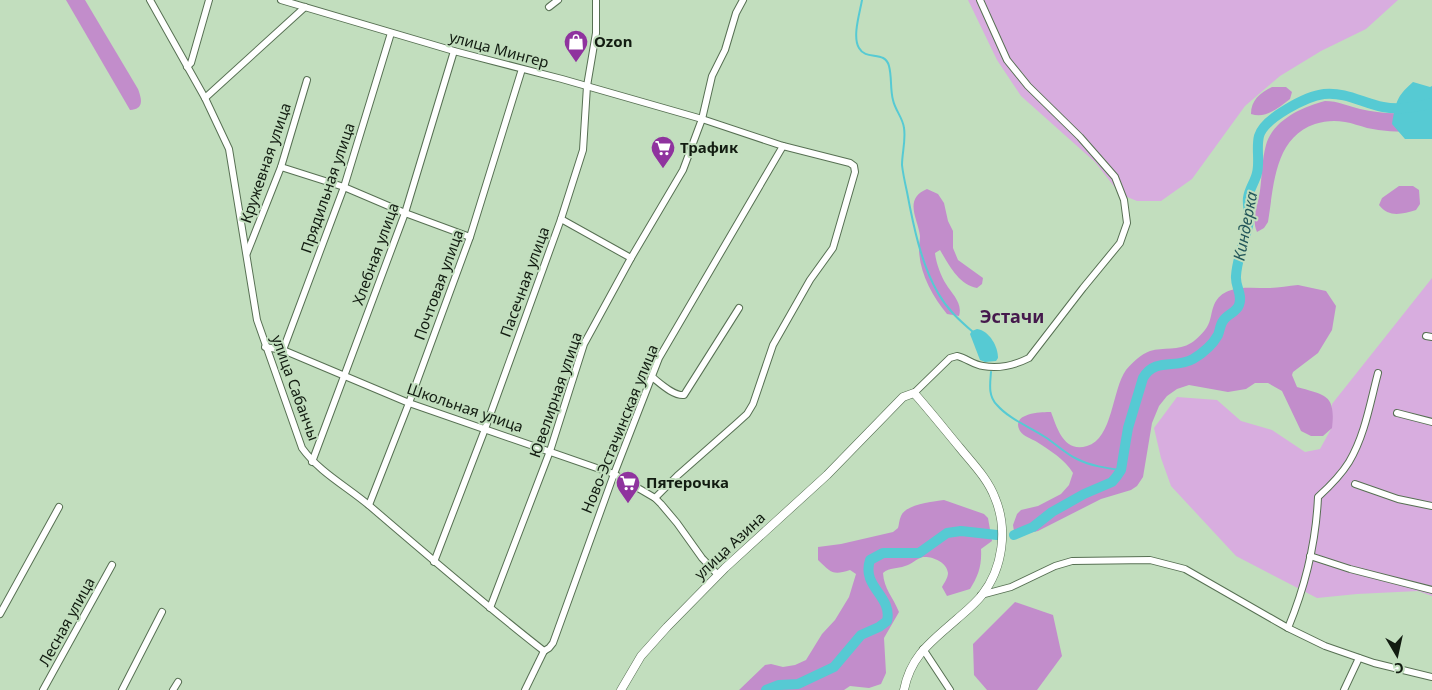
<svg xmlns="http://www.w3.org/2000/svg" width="1432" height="690" font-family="'Noto Sans',sans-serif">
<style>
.green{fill:#d8addf}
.forest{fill:#c28dcb}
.water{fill:#56cad3}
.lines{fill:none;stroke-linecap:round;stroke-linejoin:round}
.stream{stroke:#56cad3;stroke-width:2}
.river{stroke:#56cad3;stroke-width:10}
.minor-casing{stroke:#577053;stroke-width:8}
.tertiary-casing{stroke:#577053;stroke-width:9}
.minor{stroke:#fff;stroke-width:6}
.tertiary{stroke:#fff;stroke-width:8}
.labels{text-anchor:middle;stroke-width:4;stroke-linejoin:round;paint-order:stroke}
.poi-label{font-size:15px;font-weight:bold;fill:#121c11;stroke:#c2debe;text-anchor:start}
.street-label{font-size:15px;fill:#121c11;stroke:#c2debe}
.water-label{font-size:16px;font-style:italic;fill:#24575a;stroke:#c2debe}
.quarter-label{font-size:18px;font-weight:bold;fill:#45194c;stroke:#c2debe}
</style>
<rect width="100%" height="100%" fill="#c2debe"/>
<g class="green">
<path d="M968 0H1398L1366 29 1321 51 1280 76 1245 106 1192 179 1161 201H1137L1120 194 1095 162 1021 96 997 60Z"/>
<path d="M1432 278V596L1418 591 1357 594 1317 598 1236 556 1171 486 1161 458 1154 428 1177 397 1217 400 1241 421 1272 430 1305 452 1320 449 1331 429 1332 404Z"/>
</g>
<g class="forest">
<path d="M66 0H85L138 89C142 100 144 109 130 110Z"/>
<path d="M1272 87H1286L1292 92 1290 99C1278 108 1266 119 1251 114 1251 100 1260 93 1272 87Z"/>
<path d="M1325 101C1338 101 1348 106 1360 109 1374 112 1388 114 1402 113L1413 132C1398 132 1382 131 1367 128 1360 126 1352 123 1345 122 1334 120 1325 121 1315 124 1274 138 1274 186 1268 222L1264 228 1257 232C1251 219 1258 204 1260 191 1262 176 1262 159 1266 145 1273 120 1302 107 1325 101Z"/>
<path d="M1399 186H1413L1419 190 1420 204 1416 210C1402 214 1389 218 1379 205L1382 198Z"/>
<path d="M927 189 938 194 944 203 948 221 953 231V248L958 260 983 278 982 284 977 288C959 285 949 265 940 250L935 253C936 263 941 276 946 284 952 294 963 303 959 316L947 314C932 296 919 272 919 248 919 244 920 240 920 236 918 219 903 199 927 189Z"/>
<path d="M1298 285 1326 291 1336 306 1332 330 1318 353 1293 372 1292 375 1297 387C1325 395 1336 394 1332 428L1323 436H1311L1301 431 1282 391 1268 383H1255L1246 389 1228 392 1189 385 1177 389 1167 396 1159 406 1152 423 1143 477 1137 486 1131 490 1101 499 1038 531 1029 533 1014 531 1013 525 1017 514 1021 510 1038 506 1061 494 1069 485 1073 473C1065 459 1049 450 1037 442 1032 439 1023 436 1020 431 1010 413 1041 412 1051 412 1057 428 1064 453 1087 446 1113 439 1112 389 1126 370 1132 363 1141 354 1150 351 1163 347 1179 351 1191 343 1196 340 1204 332 1207 327 1211 321 1211 312 1214 305 1223 284 1248 288 1268 288 1278 288 1288 286 1298 285Z"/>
<path d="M944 500 984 514 988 518 992 541 981 549C982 566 978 576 970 589L947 596 942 587C944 583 948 578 948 573 947 562 932 556 923 557 917 558 911 565 905 566 897 569 890 567 883 573 884 589 893 597 899 612L884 638 886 673 881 684 869 688 850 686 844 690H739L765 665 771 664 783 667 795 665 806 660 822 634 835 620 849 597 856 574 850 570C832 576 831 572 818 560V547L841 544 893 532 898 528C899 525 899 520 901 516 906 504 932 502 944 500Z"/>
<path d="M1015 602 1053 615 1062 656 1037 690H987L974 675 973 644Z"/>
</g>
<g class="water">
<path d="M1413 82 1430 87 1432 86V139H1405L1392 124C1396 102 1396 97 1413 82Z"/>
<path d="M977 329C990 331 998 347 998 358L996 361 985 362 980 360 970 334 972 331Z"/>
</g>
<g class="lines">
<g class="stream">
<path d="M862 0C860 12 852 37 859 48 866 61 885 50 889 66 892 77 890 89 893 100 895 110 903 118 904 128 906 140 902 153 902 165 903 174 905 183 907 192 913 224 921 264 938 293 947 309 959 320 973 332"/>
<path d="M991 372C990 384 988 396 997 405 1009 419 1030 427 1045 437 1056 444 1066 454 1077 459 1091 466 1106 468 1121 470"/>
</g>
<g class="river">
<path d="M1014 535 1033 527 1052 512 1084 494 1112 482 1117 476 1121 470 1128 428 1143 378C1155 357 1176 369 1193 359 1203 353 1213 344 1218 335 1220 330 1220 325 1223 321 1227 314 1236 313 1239 305 1243 294 1235 287 1236 276 1237 257 1246 239 1249 221 1250 213 1247 205 1248 198 1249 189 1255 182 1257 173 1260 161 1256 148 1259 136 1264 118 1307 96 1324 94 1347 92 1362 103 1383 107 1398 110 1417 107 1432 103"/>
<path d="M766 690 779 685 798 684 834 667 861 635 879 627 887 621C893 596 861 587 870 560L883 553H919L947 533 961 531 997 535"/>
</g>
<defs>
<g id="minor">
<path d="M150 0 205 98 229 149 257 320 302 448C320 473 348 487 371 507 428 556 485 605 544 651"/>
<path d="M281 0 454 51 562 79 702 119 783 146 850 163 854 166 855 172 833 248 810 280 773 345 753 404 747 414 736 424 677 476 655 498"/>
<path d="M549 7 558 0"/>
<path d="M187 67 191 63 209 0"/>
<path d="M205 98 305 7"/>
<path d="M281 167 344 187 405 213 470 237"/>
<path d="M561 219 631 258"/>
<path d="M247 253 281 167 307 80"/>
<path d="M1426 336 1432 337"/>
<path d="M265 347 283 350 409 403 614 474 655 498 661 504 677 523 702 558 718 575"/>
<path d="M283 350 344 187 391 33"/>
<path d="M652 377C660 383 673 396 684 395L739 308"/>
<path d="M914 393 950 358 957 356C966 358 974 365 983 366 999 369 1015 365 1029 358L1083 288 1120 243 1127 223 1124 200 1115 177 1080 137 1028 86 1007 60 980 0"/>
<path d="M1397 413 1432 422"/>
<path d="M312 462 405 213 454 51"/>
<path d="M1355 484 1398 499 1432 506"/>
<path d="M369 505 409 403 470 237 522 69"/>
<path d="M1310 556 1350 569 1432 590"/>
<path d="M434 562 485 429 561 219 583 150 587 86 596 33V0"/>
<path d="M981 595 1011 587 1055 566 1072 561 1150 560 1185 569 1288 628 1325 646 1374 663 1432 677"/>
<path d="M490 608 550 451 584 344 631 258 683 170 702 119 712 76 725 50 736 13 743 0"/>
<path d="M0 614 59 507"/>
<path d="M1288 628C1305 587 1316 542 1318 497 1329 487 1341 475 1349 462 1365 435 1370 403 1378 373"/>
<path d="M923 649 950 690"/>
<path d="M544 651 549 648 553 643 614 474 659 358 783 146"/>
<path d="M43 690 112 565"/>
<path d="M122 690 162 612"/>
<path d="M173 690 178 682"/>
<path d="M525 690 544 651"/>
<path d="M1344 690 1359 658"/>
</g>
<path id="tertiary" d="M621 690 641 656 667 627 725 568 827 475 903 397 914 393C930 411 945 430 960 448 973 464 988 479 995 498 1008 529 1003 568 982 595 975 604 965 612 957 619 932 641 911 655 904 690"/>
</defs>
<use href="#minor" class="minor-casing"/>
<use href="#tertiary" class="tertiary-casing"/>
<use href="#minor" class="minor"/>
<use href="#tertiary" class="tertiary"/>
</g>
<defs>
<symbol id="shop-pin" viewBox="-11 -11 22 30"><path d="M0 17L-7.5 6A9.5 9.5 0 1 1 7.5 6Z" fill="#8f339e" stroke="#c2debe"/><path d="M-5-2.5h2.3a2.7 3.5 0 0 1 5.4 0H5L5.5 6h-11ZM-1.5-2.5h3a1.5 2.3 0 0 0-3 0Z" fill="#fff"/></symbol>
<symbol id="supermarket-pin" viewBox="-11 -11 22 30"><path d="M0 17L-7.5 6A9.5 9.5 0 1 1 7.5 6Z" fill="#8f339e" stroke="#c2debe"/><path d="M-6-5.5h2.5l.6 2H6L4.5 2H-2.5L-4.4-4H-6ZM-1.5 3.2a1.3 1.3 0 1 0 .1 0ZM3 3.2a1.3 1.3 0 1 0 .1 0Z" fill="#fff"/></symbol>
</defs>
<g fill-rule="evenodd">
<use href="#shop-pin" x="562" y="28" width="28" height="38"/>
<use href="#supermarket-pin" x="649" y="134" width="28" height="38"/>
<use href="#supermarket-pin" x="614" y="469" width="28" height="38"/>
</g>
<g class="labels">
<g class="poi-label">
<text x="594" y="47">Ozon</text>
<text x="680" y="153">Трафик</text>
<text x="646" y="488">Пятерочка</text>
</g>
<g class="street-label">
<text transform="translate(499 50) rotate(15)" y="5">улица Мингер</text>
<text transform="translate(266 163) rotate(-71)" y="5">Кружевная улица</text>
<text transform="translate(328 188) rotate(-71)" y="5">Прядильная улица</text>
<text transform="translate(376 254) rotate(-70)" y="5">Хлебная улица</text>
<text transform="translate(525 282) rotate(-70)" y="5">Пасечная улица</text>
<text transform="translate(439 285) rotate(-70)" y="5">Почтовая улица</text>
<text transform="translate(295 388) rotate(70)" y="5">улица Сабанчы</text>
<text transform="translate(556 395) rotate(-71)" y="5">Ювелирная улица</text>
<text transform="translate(465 408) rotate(19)" y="5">Школьная улица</text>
<text transform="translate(620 429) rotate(-68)" y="5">Ново-Эстачинская улица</text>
<text transform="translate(730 546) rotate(-43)" y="5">улица Азина</text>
<text transform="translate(67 622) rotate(-61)" y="5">Лесная улица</text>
</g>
<g class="water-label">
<text transform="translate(1245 226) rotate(-79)" y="6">Киндерка</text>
</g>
<g class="quarter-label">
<text x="1012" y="323">Эстачи</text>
</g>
</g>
<g transform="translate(1397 655) rotate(171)" stroke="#c2debe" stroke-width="4" paint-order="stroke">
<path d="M0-4L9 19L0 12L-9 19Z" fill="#121c11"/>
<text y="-8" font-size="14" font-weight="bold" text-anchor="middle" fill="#121c11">С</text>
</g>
</svg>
